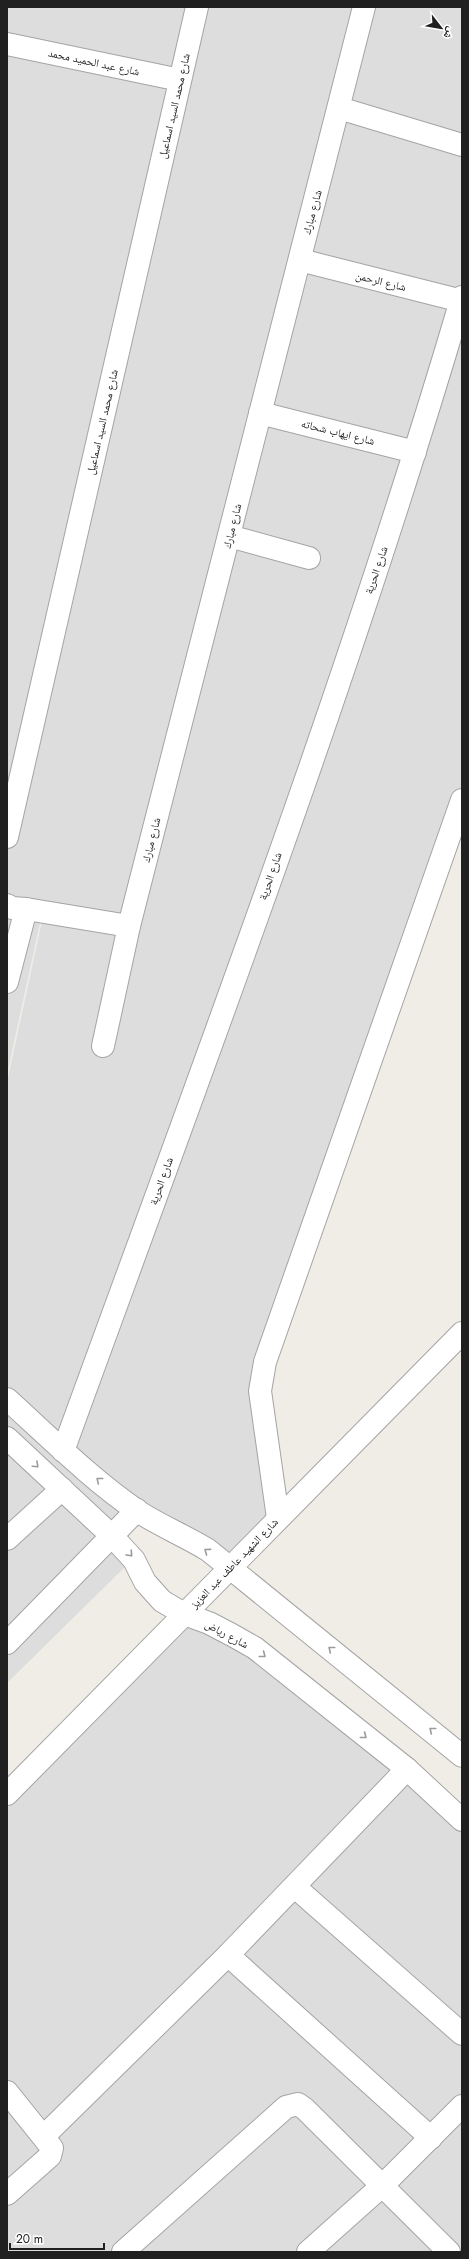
<svg xmlns="http://www.w3.org/2000/svg" width="469" height="2259" font-family="Jost,'Noto Naskh Arabic',sans-serif">
<style>
.residential{fill:#dedddd}
.lines{fill:none;stroke-linecap:round;stroke-linejoin:round}
.minor-casing{stroke:#a4a4a4;stroke-width:24}
.minor{stroke:#fff;stroke-width:22}
.oneway{stroke:#9b9b9b}
.labels{text-anchor:middle;stroke-width:3;stroke-linejoin:round;paint-order:stroke}
.street-label{font-size:11px;fill:#202020;stroke:#fff}
</style>
<rect width="100%" height="100%" fill="#f0ede7"/>
<g class="residential">
<path d="M7 7H197L7 833Z"/>
<path d="M201 7H462V787L393 992 262 1360 275 1517 228 1565 7 1407V1082L44 912 7 903V843Z"/>
<path d="M7 906 42 914 7 1074Z"/>
<path d="M7 1413 131 1518 129 1538 133 1559 7 1683Z"/>
<path d="M185 1617 224 1633 462 1824V2252H7V1796Z"/>
</g>
<g class="lines">
<defs>
<g id="minor">
<path d="M7 44 180 80"/>
<path d="M339 108 462 145"/>
<path d="M300 260 462 301"/>
<path d="M260 413 415 452"/>
<path d="M229 536 309 558"/>
<path d="M7 837 197 7"/>
<path d="M7 905 12 908 26 909 129 926"/>
<path d="M7 982 26 909"/>
<path d="M103 1046 129 926 364 7"/>
<path d="M7 1399C49 1437 92 1480 139 1512 161 1526 185 1536 208 1550L462 1756"/>
<path d="M7 1438 112 1536 134 1560 145 1582 162 1601 184 1614 209 1623 232 1635 255 1648 407 1769 462 1820"/>
<path d="M63 1451C202 1069 347 687 462 297"/>
<path d="M278 1518 260 1391 265 1362 462 800"/>
<path d="M7 1539 62 1489"/>
<path d="M7 1643 137 1510"/>
<path d="M7 1794 462 1333"/>
<path d="M295 1887 462 2034"/>
<path d="M228 1955 431 2138"/>
<path d="M7 2092 52 2148 50 2156 7 2194"/>
<path d="M44 2136 228 1955 407 1769"/>
<path d="M123 2252 286 2107 298 2104 305 2109 449 2252"/>
<path d="M308 2252 383 2185 462 2106"/>
</g>
</defs>
<use href="#minor" class="minor-casing"/>
<use href="#minor" class="minor"/>
</g>
<defs><path id="oneway-chevron" d="M-2-3.5L2.5 0L-2 3.5" fill="none" stroke-width="1.6" stroke-linecap="round" stroke-linejoin="round"/></defs>
<g class="oneway">
<use href="#oneway-chevron" transform="translate(36 1465) rotate(43)"/>
<use href="#oneway-chevron" transform="translate(99 1480) rotate(-141)"/>
<use href="#oneway-chevron" transform="translate(207 1551) rotate(-144)"/>
<use href="#oneway-chevron" transform="translate(130 1554) rotate(47)"/>
<use href="#oneway-chevron" transform="translate(331 1649) rotate(-141)"/>
<use href="#oneway-chevron" transform="translate(263 1655) rotate(38)"/>
<use href="#oneway-chevron" transform="translate(432 1730) rotate(-141)"/>
<use href="#oneway-chevron" transform="translate(364 1736) rotate(38)"/>
</g>
<g class="labels">
<g class="street-label">
<text transform="translate(94 62) rotate(12)" y="4">شارع عبد الحميد محمد</text>
<text transform="translate(174 106) rotate(-77)" y="4">شارع محمد السيد اسماعيل</text>
<text transform="translate(312 212) rotate(-75)" y="4">شارع مبارك</text>
<text transform="translate(381 281) rotate(14)" y="4">شارع الرحمن</text>
<text transform="translate(102 422) rotate(-77)" y="4">شارع محمد السيد اسماعيل</text>
<text transform="translate(338 432) rotate(14)" y="4">شارع ايهاب شحاته</text>
<text transform="translate(232 526) rotate(-76)" y="4">شارع مبارك</text>
<text transform="translate(376 570) rotate(-71)" y="4">شارع الحرية</text>
<text transform="translate(151 840) rotate(-76)" y="4">شارع مبارك</text>
<text transform="translate(270 876) rotate(-71)" y="4">شارع الحرية</text>
<text transform="translate(161 1181) rotate(-70)" y="4">شارع الحرية</text>
<text transform="translate(234 1563) rotate(-46)" y="4">شارع الشهيد عاطف عبد العزيز</text>
<text transform="translate(227 1634) rotate(28)" y="4">شارع رياض</text>
</g>
</g>
<rect width="469" height="2259" fill="none" stroke="#202020" stroke-width="16"/>
<g transform="translate(441 28) rotate(121)" stroke="#ffffff" stroke-width="3" paint-order="stroke">
<path d="M0-3L7 15L0 10L-7 15Z" fill="#202020"/>
<text y="-6" font-size="11" font-weight="bold" text-anchor="middle" fill="#202020">ش</text>
</g>
<path d="M10 2243v6h94v-6" fill="none" stroke="#202020" stroke-width="2"/>
<text x="16" y="2243" font-size="12" fill="#202020" stroke="#ffffff" stroke-width="3" paint-order="stroke">20 m</text>
</svg>
